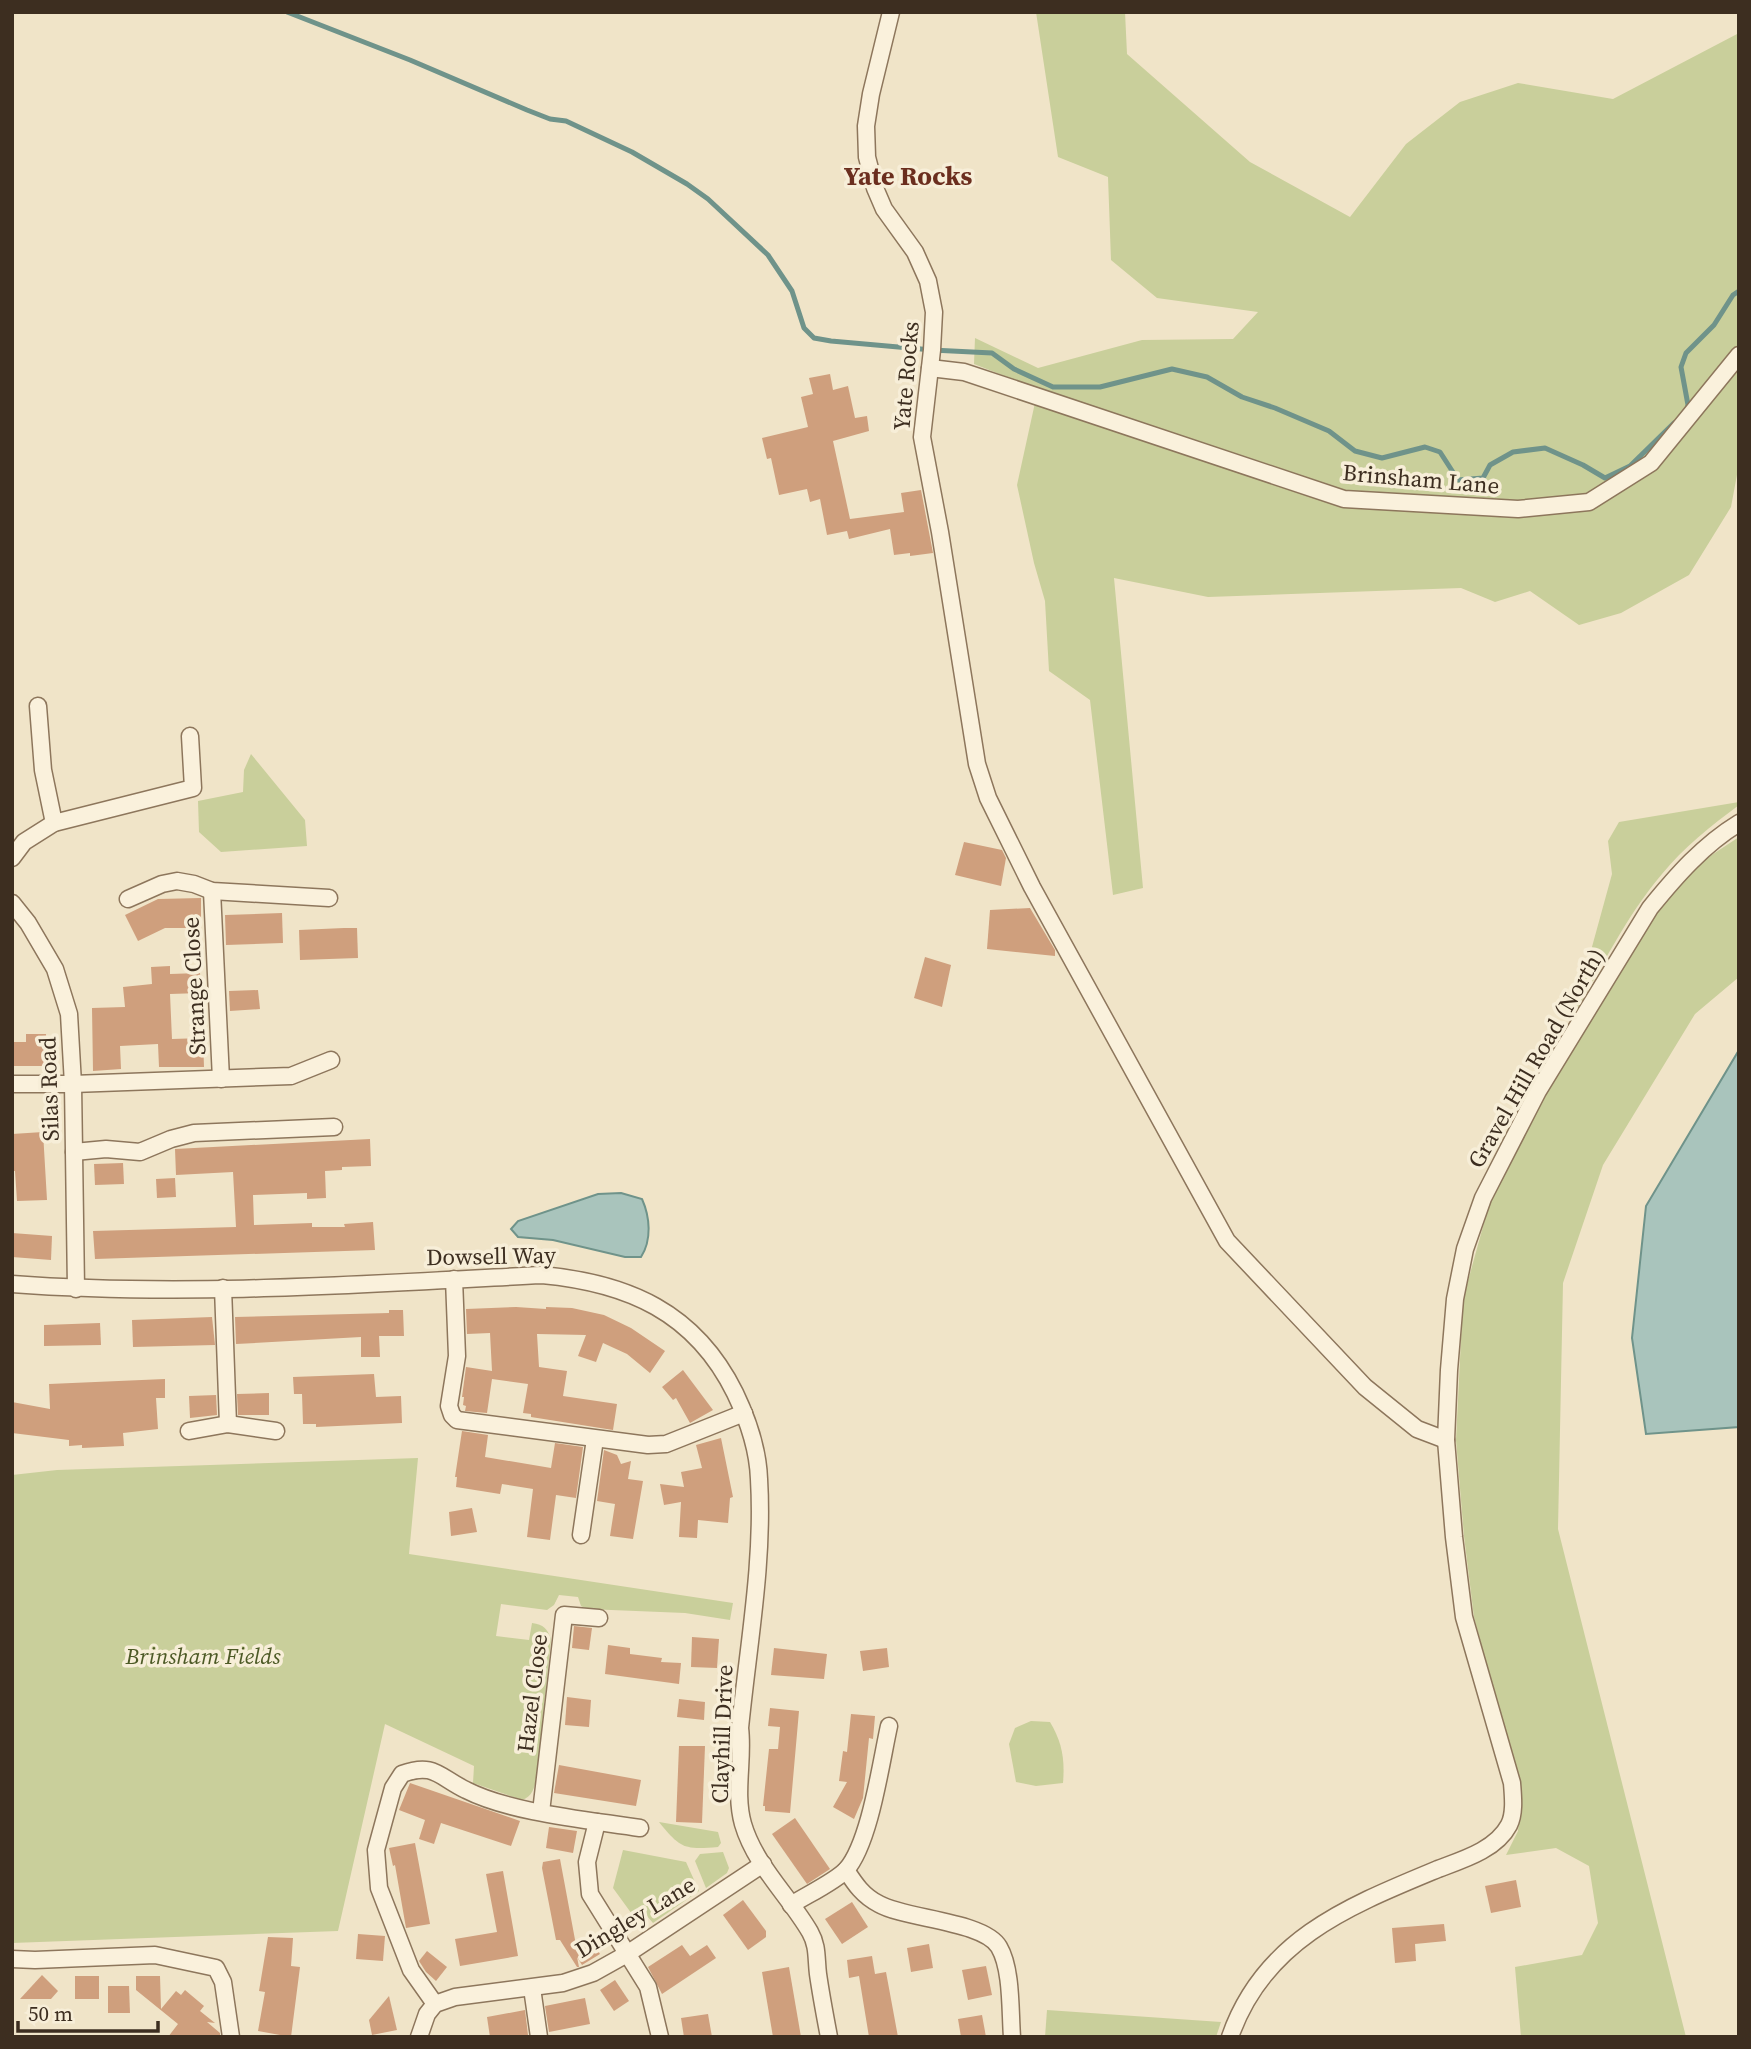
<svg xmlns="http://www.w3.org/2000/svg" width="1751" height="2049" font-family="'Source Serif 4',serif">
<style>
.green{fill:#c9cf9b}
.water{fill:#a9c4bc;stroke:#6f938a;stroke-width:2}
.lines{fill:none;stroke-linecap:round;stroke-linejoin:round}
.stream{stroke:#6f938a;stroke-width:5}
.building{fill:#cf9f7d}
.street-casing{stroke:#8d765c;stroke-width:19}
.street{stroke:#faf1dc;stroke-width:16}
.labels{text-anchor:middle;stroke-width:7;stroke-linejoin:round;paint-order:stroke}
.street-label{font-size:23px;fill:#3d2e20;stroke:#f7eed8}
.park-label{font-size:23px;font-style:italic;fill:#4d5a26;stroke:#f7eed8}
.quarter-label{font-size:26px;font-weight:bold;fill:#6b2e1e;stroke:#f7eed8}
</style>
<rect width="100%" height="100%" fill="#f0e4c8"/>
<g class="green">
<path d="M1036 12H1125L1127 54 1250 162 1350 217 1406 144 1460 102 1518 83 1613 99 1739 33V464L1731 507 1689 575 1621 613 1579 625 1530 591 1495 602 1461 588 1208 597 1114 578 1143 888 1113 895 1090 700 1049 671 1045 601 1034 563 1017 485 1038 389 974 364 975 338 1038 368 1142 340 1233 339 1258 312 1157 298 1111 260 1108 177 1058 157Z"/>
<path d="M251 754 305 820 307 846 221 852 199 832 198 801 243 792 244 770Z"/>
<path d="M1739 802V805C1712 825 1683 848 1662 874 1626 916 1601 969 1573 1016L1612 874 1608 841 1619 822Z"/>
<path d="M1739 837V977L1695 1014 1603 1165 1563 1283 1558 1529 1686 2037H1521L1515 1967 1582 1955 1598 1923 1589 1866 1556 1848 1506 1855 1518 1831 1521 1795 1474 1617 1464 1536 1456 1440 1463 1299 1489 1205 1546 1094 1662 901 1698 864Z"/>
<path d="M418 1458 409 1554 733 1603 730 1620 685 1613 587 1609 581 1606 578 1597 559 1595 554 1605 547 1610 501 1604 496 1636 529 1640 532 1623C544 1625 547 1628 551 1639L537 1773C535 1785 534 1796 522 1800L473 1783 474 1766 385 1724 338 1931 12 1943V1475L57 1470Z"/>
<path d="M1031 1721 1050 1722C1062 1742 1065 1759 1063 1783L1036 1786 1016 1782 1009 1744 1015 1728Z"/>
<path d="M659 1822 718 1832 721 1843 718 1847C684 1850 680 1848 659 1822Z"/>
<path d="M623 1850 686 1862 699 1891 653 1923 647 1916 637 1921 613 1888Z"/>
<path d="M723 1852 729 1868 727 1873 706 1888 695 1861 700 1854Z"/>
<path d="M1047 2010 1221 2022 1216 2037H1045Z"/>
</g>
<g class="water">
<path d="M1739 1050V1427L1646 1434 1632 1338 1646 1206Z"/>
<path d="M621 1193 642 1199C650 1217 652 1240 641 1257H625L553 1240 518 1237 511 1229 518 1221 598 1194Z"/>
</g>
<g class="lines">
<g class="stream">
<path d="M287 12 410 60 527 110 550 119 566 121 632 152 687 184 708 199 768 255 792 291 804 328 814 338 831 341 932 350 992 353 1014 369 1053 387H1100L1172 369 1207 377 1242 397 1275 408 1329 431 1355 451 1382 458 1425 447 1440 452 1458 480 1483 478 1490 465 1513 452 1545 448 1583 465 1605 478 1630 466 1674 423"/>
<path d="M1686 412 1688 405 1681 367 1686 353 1714 325 1733 295 1739 291"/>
</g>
</g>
<g class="building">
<path d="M830 374 833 390 848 386 855 418 867 416 869 431 833 441 850 519 904 512 901 493 921 490 933 553 910 556V553L894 555 890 529 849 539 847 531 827 535 820 499 810 502 807 489 779 495 771 458 767 459 762 438 808 427 801 397 813 394 809 378Z"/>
<path d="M964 842 1002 850 1006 858 1001 886 955 875Z"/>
<path d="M201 898V925L199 928H165L138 941 125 915 158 899Z"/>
<path d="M1030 908 1055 950V956L987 949 990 910Z"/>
<path d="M282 913 283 943 226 945 225 915Z"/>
<path d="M344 928H357L358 958 300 960 299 930Z"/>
<path d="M925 957 951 965 942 1007 914 998Z"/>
<path d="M170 966V974L200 973 201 993 170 994 172 1039 203 1038 204 1067H159L158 1044 120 1046 121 1069 93 1071 92 1008 125 1007 123 987 152 984 151 967Z"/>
<path d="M258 990 260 1009 230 1011 229 991Z"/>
<path d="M26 1034H46L47 1066H12V1042H26Z"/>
<path d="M43 1132 47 1200 17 1201 15 1171H12V1134Z"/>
<path d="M370 1139 371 1166 342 1167V1170L325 1171 326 1198 307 1199V1193L253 1195 254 1225 312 1223V1227H345L344 1224 373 1222 375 1250 95 1259 93 1231 236 1227 233 1172 176 1175 175 1149Z"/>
<path d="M123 1163 124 1184 95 1185 94 1164Z"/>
<path d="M175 1178 176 1197 157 1198 156 1179Z"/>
<path d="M12 1233 52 1236 51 1260 12 1257Z"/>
<path d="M516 1307 546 1309V1307L572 1308 604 1315 631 1328 665 1351 650 1373 627 1354 603 1343 596 1362 578 1356 586 1335 537 1334 539 1367 567 1371 563 1396 617 1404 613 1430 531 1417V1414L523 1413 528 1384 492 1379 487 1413 465 1411 466 1406 463 1405 464 1397H462L466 1367 492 1371 490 1333 467 1334 466 1309Z"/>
<path d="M389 1310H403L404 1336H379L380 1357H361V1337L236 1344 235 1317 389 1313Z"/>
<path d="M212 1317 215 1345 133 1347 132 1320Z"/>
<path d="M100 1323 101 1345 44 1346V1325Z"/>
<path d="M683 1370 713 1410 690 1423 676 1398 673 1400 662 1387Z"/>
<path d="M374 1374 376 1397 401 1396 402 1423 316 1427V1424H303L302 1394H294L293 1377Z"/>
<path d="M165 1379V1398H156L158 1429 123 1433 124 1446 82 1448V1445L69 1446V1440L12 1433V1402L50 1409 49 1384Z"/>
<path d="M269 1393V1415H238L237 1394Z"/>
<path d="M216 1395 217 1415 190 1418 189 1396Z"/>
<path d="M462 1431 488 1435 485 1457 551 1468 555 1443 583 1447 576 1498 556 1495 550 1540 527 1537 533 1489 502 1484 500 1494 456 1487 457 1477H455Z"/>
<path d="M721 1438 733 1497 730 1498 728 1523 698 1520 697 1538 679 1537 681 1502 664 1505 660 1484 684 1487 681 1472 702 1468 696 1445Z"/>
<path d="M604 1450 617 1455 621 1464 631 1461 628 1479 643 1481 633 1539 610 1536 615 1504 597 1501Z"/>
<path d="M472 1508 477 1532 451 1536 449 1512Z"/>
<path d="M574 1626 592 1628 589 1650 572 1648Z"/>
<path d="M692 1637 719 1639 717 1668 691 1667Z"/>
<path d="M608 1645 630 1648V1654L662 1658 661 1662 681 1663 679 1684 605 1674Z"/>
<path d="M774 1648 827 1654 824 1679 771 1675Z"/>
<path d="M887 1648 889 1667 863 1671 860 1651Z"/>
<path d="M567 1697 591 1700 589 1727 565 1725Z"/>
<path d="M679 1699 705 1702 704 1720 677 1717Z"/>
<path d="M770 1708 799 1711 790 1813 765 1811V1806H763L769 1749H778L780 1727 768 1726Z"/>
<path d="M851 1714 875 1716 873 1739 869 1738 863 1798 854 1819 833 1807 847 1782 839 1781 843 1751 847 1752Z"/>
<path d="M679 1746H705L702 1823 676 1822Z"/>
<path d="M559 1765 641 1780 636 1806 554 1793Z"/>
<path d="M410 1783 520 1821 511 1846 441 1823 434 1844 419 1839 425 1820 399 1810Z"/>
<path d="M795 1818 830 1869 807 1884 772 1834Z"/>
<path d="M549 1827 577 1831 573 1853 546 1848Z"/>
<path d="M415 1843 430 1924 406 1928 395 1865 393 1866 389 1848Z"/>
<path d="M560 1859 576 1945 589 1937 600 1954 582 1965 577 1957 579 1967H577L560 1940H556L542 1868 543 1862Z"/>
<path d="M503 1871 518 1956 460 1966 455 1939 497 1932 486 1874Z"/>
<path d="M1516 1880 1521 1907 1491 1913 1485 1886Z"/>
<path d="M743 1900 766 1931V1937L748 1950 723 1915Z"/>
<path d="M852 1902 868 1927 842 1944 825 1919Z"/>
<path d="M1444 1924 1446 1941 1415 1944 1416 1961 1395 1963 1392 1928Z"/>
<path d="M358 1934 385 1936 383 1961 356 1959Z"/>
<path d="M268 1937 293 1938 291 1966 300 1967 291 2037 258 2031 265 1992 259 1991Z"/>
<path d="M929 1944 933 1968 911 1972 907 1948Z"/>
<path d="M682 1945 690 1956 707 1945 716 1958 662 1994 648 1967Z"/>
<path d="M427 1951 447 1967 436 1981 426 1972 419 1961Z"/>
<path d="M872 1956 875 1974 886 1972 898 2037H869L859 1976 849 1978 847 1960Z"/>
<path d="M986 1966 992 1995 968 2000 962 1970Z"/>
<path d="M789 1967 801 2037H773L762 1972Z"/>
<path d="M42 1975 58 1991 51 1999H20Z"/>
<rect x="75" y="1976" width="24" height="23"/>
<path d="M136 1976H160L161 2009 176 1991 181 1995 185 1990 204 2006 200 2011 215 2023 207 2022 220 2033V2037H168L178 2024 136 1990Z"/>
<path d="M615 1980 629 2001 614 2011 600 1990Z"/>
<path d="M108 1986H129L130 2013H108Z"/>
<path d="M389 1996 397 2030 372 2035 369 2020Z"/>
<path d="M585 1998 590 2024 549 2032 545 2006Z"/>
<path d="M525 2010 528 2035 490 2037 487 2017Z"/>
<path d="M708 2014 712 2037H684L681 2018Z"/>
<path d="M982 2015 986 2037H961L958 2019Z"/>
</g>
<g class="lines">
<defs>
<g id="street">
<path d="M891 12 871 94 866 126 867 157 875 188 884 209 915 252 928 281 934 312 932 350 922 437 940 532 977 764 988 798 1032 887 1227 1241 1365 1387 1417 1429 1446 1440"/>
<path d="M930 368 964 372 1344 499 1518 509 1589 502 1651 463 1739 355"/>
<path d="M38 706 43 770 54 823"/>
<path d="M12 858 24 842 54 823 193 788 190 736"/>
<path d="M212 891 221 1079"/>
<path d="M128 899 162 884 177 881 194 884 212 891 329 898"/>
<path d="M12 903 28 923 55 969 69 1014 73 1084 76 1289"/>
<path d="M12 1084H73L291 1076 331 1060"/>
<path d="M74 1152 106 1149 140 1152 171 1139 194 1133 334 1127"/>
<path d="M454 1279 457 1356 449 1406 452 1415 457 1420 648 1445 666 1444 744 1413"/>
<path d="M12 1284C186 1297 367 1284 542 1275 628 1283 695 1312 735 1393 748 1420 758 1450 759 1479 764 1562 748 1646 740 1728 744 1760 734 1792 743 1824 755 1865 789 1896 810 1932 818 1946 816 1958 818 1974 821 1995 825 2016 829 2037"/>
<path d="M223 1288 228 1424"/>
<path d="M189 1431 228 1424 276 1431"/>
<path d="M581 1535 595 1439"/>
<path d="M541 1812 564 1615 599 1618"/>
<path d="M597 1822 587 1862 590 1894 648 1987 660 2037"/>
<path d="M846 1870C855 1884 863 1896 879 1904 905 1919 984 1921 999 1947 1012 1969 1010 2011 1012 2037"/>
<path d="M791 1905C805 1896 836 1881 846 1870 870 1843 881 1762 889 1726"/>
<path d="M12 1959 35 1960 155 1955 216 1968 223 1982 231 2037"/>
<path d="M532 1988 539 2037"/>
<path d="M435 2004 411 1970 379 1888 376 1850 393 1788 402 1774C434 1762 439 1777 466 1790 511 1813 589 1820 640 1828"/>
<path d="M419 2037 427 2014 435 2004 455 1997 563 1983 593 1973 627 1954 763 1864"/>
<path d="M1230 2037C1264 1939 1349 1906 1438 1869 1462 1860 1496 1850 1509 1825 1515 1813 1513 1796 1512 1783L1464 1617 1454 1537 1446 1440 1449 1370 1455 1299 1465 1249 1483 1198 1538 1091 1650 908C1676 876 1703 845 1739 823"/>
</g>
</defs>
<use href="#street" class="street-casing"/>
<use href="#street" class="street"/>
</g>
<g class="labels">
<g class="street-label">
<text transform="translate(906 376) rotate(-85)" y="8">Yate Rocks</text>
<text transform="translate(1421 479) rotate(5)" y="8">Brinsham Lane</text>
<text transform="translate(194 986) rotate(-93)" y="8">Strange Close</text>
<text transform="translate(1536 1058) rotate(-60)" y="8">Gravel Hill Road (North)</text>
<text transform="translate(49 1089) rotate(-92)" y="8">Silas Road</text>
<text transform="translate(491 1256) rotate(-1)" y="8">Dowsell Way</text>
<text transform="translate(532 1693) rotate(-83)" y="8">Hazel Close</text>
<text transform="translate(722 1734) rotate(-88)" y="8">Clayhill Drive</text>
<text transform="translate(635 1917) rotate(-31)" y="8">Dingley Lane</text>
</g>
<g class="park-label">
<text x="203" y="1664">Brinsham Fields</text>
</g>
<g class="quarter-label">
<text x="908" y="185">Yate Rocks</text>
</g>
</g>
<rect width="1751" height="2049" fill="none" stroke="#3d2e20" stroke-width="28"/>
<path d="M18 2021v10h140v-10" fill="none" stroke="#3d2e20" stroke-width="3.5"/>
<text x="28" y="2021" font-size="21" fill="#3d2e20" stroke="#f7eed8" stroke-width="5" paint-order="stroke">50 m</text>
</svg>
